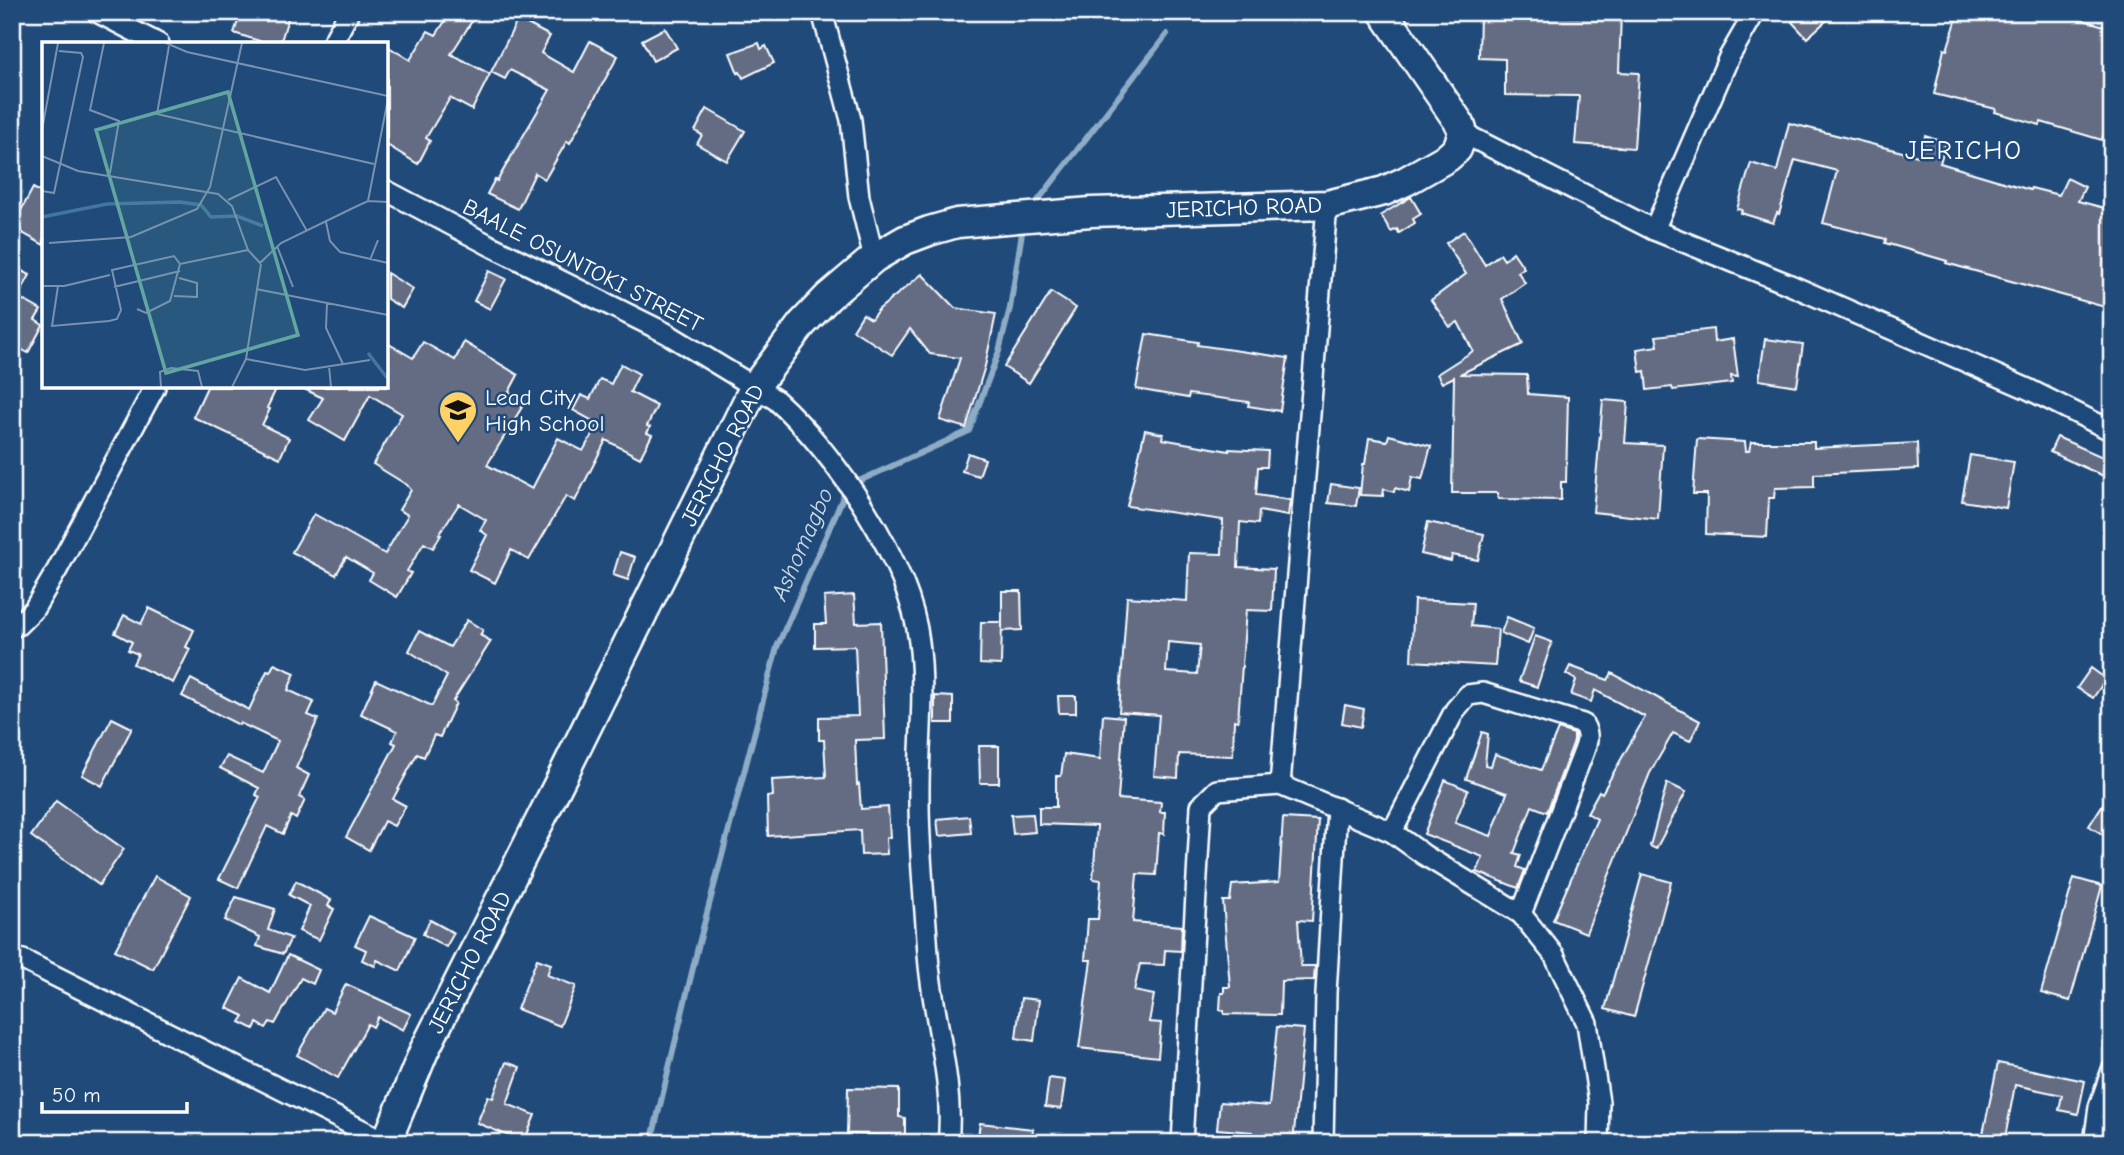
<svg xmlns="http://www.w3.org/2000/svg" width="2124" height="1155" font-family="'Comic Neue',sans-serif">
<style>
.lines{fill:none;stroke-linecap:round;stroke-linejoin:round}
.stream{stroke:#8eacc5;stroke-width:6}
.building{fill:#636c83;stroke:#fff;stroke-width:2;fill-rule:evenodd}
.street-casing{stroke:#fff;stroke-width:24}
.secondary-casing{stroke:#fff;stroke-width:33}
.street{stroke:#1f4a7a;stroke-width:19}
.secondary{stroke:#1f4a7a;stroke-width:28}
.labels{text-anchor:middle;stroke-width:5;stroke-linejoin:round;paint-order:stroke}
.street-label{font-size:23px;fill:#fff;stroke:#1f4a7a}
.poi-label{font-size:23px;fill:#fff;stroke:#1f4a7a;text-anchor:start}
.water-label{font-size:24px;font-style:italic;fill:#d0dce7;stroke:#1f4a7a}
.quarter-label{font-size:26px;letter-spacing:2px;fill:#fff;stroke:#1f4a7a}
.inset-river{fill:none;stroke:#42759f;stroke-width:3.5}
.inset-road{fill:none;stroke:#7992af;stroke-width:2}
.view{fill:#63a6a1;fill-opacity:0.15;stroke:#63a6a1;stroke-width:3.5}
.inset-edge{fill:none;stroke:#fff;stroke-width:3.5}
</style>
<rect width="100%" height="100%" fill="#1f4a7a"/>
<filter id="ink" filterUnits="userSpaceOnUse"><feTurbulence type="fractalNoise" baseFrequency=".0143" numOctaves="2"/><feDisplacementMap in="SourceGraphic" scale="14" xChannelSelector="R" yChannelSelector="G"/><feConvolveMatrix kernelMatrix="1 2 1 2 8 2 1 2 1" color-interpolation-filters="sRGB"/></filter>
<g filter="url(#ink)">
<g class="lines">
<g class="stream">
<path d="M1033 207 1167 34"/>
<path d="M651 1143 698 947 777 647 848 486 969 431 999 351 1010 308 1023 226"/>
</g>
</g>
<g class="building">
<path d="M241 12H290L280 44H269L234 33Z"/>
<path d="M451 12H459L472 21 451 54 490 74 472 110 450 98 426 138 430 141 418 164 387 145V46L410 60 428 31 436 35Z"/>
<path d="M1587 12H1621L1619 72 1639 73 1634 148 1575 144 1579 96 1505 95V59L1479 58 1480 14 1587 17Z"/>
<path d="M1803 12H1836L1807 38 1792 22Z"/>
<path d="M1959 12H2054L2112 28V107L2102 140 2041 122 2040 125 1995 112 1996 109 1934 94 1944 49 1947 50Z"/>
<path d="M518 19 550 36 541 53 574 72 590 41 618 56 570 143 567 141 545 179 535 173 518 209 487 194 495 179 497 181 550 90 510 70 505 79 491 72Z"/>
<path d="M665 28 677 48 653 61 642 40Z"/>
<path d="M759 43 761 49 766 46 774 63 743 78 740 72 738 73 730 53Z"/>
<path d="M707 109 745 131 727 161 697 144 702 135 695 131Z"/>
<path d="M1789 123 1918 156 1925 136 1946 143 1940 163 2030 190 2031 188 2059 195 2067 178 2085 187 2078 201 2112 210V309L1946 263 1947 261 1885 243 1886 239 1823 223 1837 171 1795 160 1779 214 1777 213 1773 223 1741 213 1742 210 1737 209 1751 163 1777 171Z"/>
<path d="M33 188 44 194V245L12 227Z"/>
<path d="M1411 197 1421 214 1413 219 1415 223 1399 233 1397 229 1391 232 1381 215Z"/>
<path d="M1464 231 1485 265 1500 254 1504 260 1513 252 1524 268 1518 272 1525 283 1502 299 1523 344 1460 374 1527 375 1528 394 1568 397 1566 482H1561V500L1498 499V493H1452L1454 377 1442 383 1437 374 1473 351 1458 322 1450 327 1431 300 1466 274 1446 243Z"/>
<path d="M12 266 30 275 18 297 41 310 35 320 43 325 28 353 12 344Z"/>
<path d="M489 271 506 279 490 309 474 301Z"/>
<path d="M387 273 413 289 402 308 387 299Z"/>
<path d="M922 274 955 308 996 314 985 366 966 428 940 420 960 358 930 354 910 329 892 355 853 330 863 314 871 319 878 310Z"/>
<path d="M1051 292 1076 308 1029 383 1004 367Z"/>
<path d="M1713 329 1714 342 1733 339 1738 377 1731 376 1732 383 1673 390 1672 387 1647 390 1645 371 1640 372 1637 349 1658 346 1656 336Z"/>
<path d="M1146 334 1198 342 1197 345 1288 358 1280 411 1248 406 1249 402 1189 394 1188 398 1136 389Z"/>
<path d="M1765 339 1803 344 1797 386 1759 380Z"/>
<path d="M423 342 455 360 464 342 518 375 509 392 525 402 487 465 532 489 558 438 583 451 598 424 573 410 581 395 590 399 600 379 611 384 621 364 639 374 630 392 657 406 647 426 650 427 647 433 652 435 640 458 606 440 575 501 566 496 529 560 511 550 495 583 469 570 487 535 480 530 486 520 459 504 439 534 441 535 433 548 424 543 407 571 411 573 397 597 369 580 373 573 346 557 336 575 292 552 314 514 385 554 408 515 399 510 411 490 407 485 373 464 402 414 370 395 345 441 309 420 323 398 300 387H387V343L413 358Z"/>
<path d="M207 387H277L267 408 270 409 262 425 289 438 280 458 193 417Z"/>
<path d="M1603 400 1628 402 1625 443 1663 445 1658 519 1593 512Z"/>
<path d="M1145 430 1163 434 1162 439 1229 451V449L1268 451 1267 467H1258L1256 495 1290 500 1288 516 1259 511 1258 524 1240 522 1238 567 1274 569 1272 611 1246 610 1238 721 1234 720 1233 756 1179 754 1178 778 1154 776 1159 715 1119 712 1127 597 1187 601 1189 553 1222 554 1223 520 1127 506ZM1168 642 1200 645 1197 674 1166 672Z"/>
<path d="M1389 435 1431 446 1422 479 1412 477 1409 492 1395 488 1394 492 1384 489 1383 496 1360 495 1363 464H1365L1369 438 1387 441Z"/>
<path d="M2057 437 2112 461 2108 478 2050 452Z"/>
<path d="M1697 439 1745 442 1746 451H1749L1751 442H1814V448L1917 443 1918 469 1814 474V487L1775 488 1774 498H1769L1767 537 1706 534 1707 494H1693Z"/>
<path d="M968 453 985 459 979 476 962 471Z"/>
<path d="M1970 455 2014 462 2006 508 1962 501Z"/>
<path d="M1331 484 1359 488 1356 506 1328 503Z"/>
<path d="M1428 522 1484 534 1478 560 1452 555 1451 561 1421 554Z"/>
<path d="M620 552 635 557 628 580 613 575Z"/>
<path d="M1002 591H1021L1022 630 1002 631Z"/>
<path d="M854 595 856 623 881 622 885 739 855 740 857 785 859 784 861 809 888 807 890 837 886 838 887 854 861 855 860 830 768 836 767 797 773 796 772 780 826 777 824 740H819V717L858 716 855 646 815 647V624H826L824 597Z"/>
<path d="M1414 600 1473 603 1471 626 1498 629 1495 666 1411 661Z"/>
<path d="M149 608 194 630 186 647 190 649 173 683 133 664 138 654 128 650 132 642 115 633 124 615 141 624Z"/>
<path d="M1507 617 1534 628 1528 644 1501 633Z"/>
<path d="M467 620 483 630 480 635 491 641 453 701 456 703 440 737 434 735 424 757 417 754 393 799 406 806 394 826 384 821 369 850 346 837 396 744 392 742 397 731 361 714 376 680 432 706 447 676 409 651 419 631 450 647Z"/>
<path d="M981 622H1002L1001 665 980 664Z"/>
<path d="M1535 636 1552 642 1537 687 1519 681Z"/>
<path d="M274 664 295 673 288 690 314 702 308 715 318 719 296 768 309 775 299 797 305 800 296 819 291 816 283 834 267 826 238 888 219 879 260 797 256 795 259 788 220 768 227 756 263 773 278 741 240 723 239 725 182 696 191 679 249 710 267 671 270 672Z"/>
<path d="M1570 666 1608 680 1612 673 1700 721 1690 741 1673 733 1650 773 1586 933 1553 920 1597 819 1587 813 1599 791 1602 793 1645 717 1595 690 1591 702 1571 695 1576 680 1566 674Z"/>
<path d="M2091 668 2106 679 2093 698 2077 688Z"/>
<path d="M935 696 953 697V723H935Z"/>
<path d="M1058 696H1076V713H1059Z"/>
<path d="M1345 705 1364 709 1361 727 1342 723Z"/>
<path d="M1103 715 1124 717 1118 799 1161 802 1160 812H1165L1164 834 1159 833 1156 875 1137 874 1133 922 1182 926 1181 951 1165 950 1164 965 1140 964 1134 991 1154 995 1149 1022 1161 1023 1158 1057 1079 1048 1091 960H1085L1088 919H1098L1101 880 1093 879 1097 826 1039 824V807H1056V776H1061L1064 754 1100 759Z"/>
<path d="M112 718 132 728 102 786 82 775Z"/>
<path d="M1558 729 1574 734V741L1547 812 1532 806 1514 853 1521 855 1517 867 1525 870 1518 888 1477 872 1483 857 1424 834 1445 780 1468 790 1455 823 1491 836 1507 793 1466 779 1482 732 1488 734 1485 765 1491 766 1495 754 1541 770Z"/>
<path d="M979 746H999V783H980Z"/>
<path d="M1667 783 1686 792 1656 849 1650 846Z"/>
<path d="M2112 790V840L2089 826Z"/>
<path d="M56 801 124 849 99 885 31 836Z"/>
<path d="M1033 814 1035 832 1013 834 1011 815Z"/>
<path d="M969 816 971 833 939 836 937 819Z"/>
<path d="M1283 818 1318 820 1312 921 1298 920 1301 966H1315L1314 980 1281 981 1280 1015 1224 1014V1010H1220L1221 993H1224V987H1230L1223 901H1230L1232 885 1279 882Z"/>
<path d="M1642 874 1671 882 1634 1017 1605 1009Z"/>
<path d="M155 876 191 896 153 969 115 950Z"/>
<path d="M2074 878 2102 886 2070 1001 2041 993Z"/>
<path d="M296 881 331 900 328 906 334 909 319 940 299 931 310 906 289 895Z"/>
<path d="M236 897 275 909 268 930 291 938 283 954 257 946 260 937 225 920Z"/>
<path d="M369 916 415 937 400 971 377 960 375 966 362 960 366 950 355 945Z"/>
<path d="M430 920 454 933 446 947 423 934Z"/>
<path d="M288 955 319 970 313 984 301 978 275 1024 270 1022 266 1028 257 1023 254 1029 240 1022 244 1016 227 1008 242 978 270 993Z"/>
<path d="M537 959 551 964 547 975 576 986 560 1026 517 1009Z"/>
<path d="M346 984 411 1014 403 1030 378 1017 373 1027 368 1024 338 1078 297 1055 324 1008 332 1012Z"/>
<path d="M1021 998 1039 1000 1034 1041 1016 1038Z"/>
<path d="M1277 1027 1304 1029 1293 1143H1251L1252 1132 1217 1129 1220 1102 1269 1106Z"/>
<path d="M506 1062 520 1067 507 1104 535 1115 524 1142 477 1123 488 1096 493 1098Z"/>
<path d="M1998 1063 2085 1081 2078 1114 2059 1110 2062 1095 2015 1085 2004 1143H1981Z"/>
<path d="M1049 1078 1065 1080 1061 1109 1045 1107Z"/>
<path d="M848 1088 899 1089V1117L905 1118V1136L847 1134Z"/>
<path d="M980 1123 1033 1129 1031 1143H977Z"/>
</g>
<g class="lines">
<defs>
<g id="street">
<path d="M97 12 159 44"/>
<path d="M822 12 851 120 859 197 874 258"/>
<path d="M332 44 349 12"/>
<path d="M1463 133 1654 230 1788 284 2028 389 2112 431"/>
<path d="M387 191 493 247 666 333 776 400C835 453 910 563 919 642 926 695 918 748 919 801 919 852 925 903 928 954 932 1017 955 1080 948 1143"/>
<path d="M1654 230 1729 57 1755 12"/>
<path d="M12 627 18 625 34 609 57 570 155 387"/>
<path d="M1280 785 1392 832 1424 855 1521 914 1554 955 1587 1023 1599 1102 1598 1143"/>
<path d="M1392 832 1455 710 1468 695 1483 693 1583 724C1589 734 1588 740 1584 751L1521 914"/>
<path d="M12 957 23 960 386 1142"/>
<path d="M1182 1143 1201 806 1217 790 1280 785 1327 205"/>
<path d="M1323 1143 1326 993 1337 808"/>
<path d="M2094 1143 2099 1107 2112 1070"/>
</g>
<path id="secondary" d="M386 1143 424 1051 564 773 754 388 802 324 828 297 874 258 905 240 929 231 957 223 1091 212 1327 205 1384 191 1406 181 1448 157 1457 149 1463 133 1460 124 1383 12"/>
</defs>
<use href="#street" class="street-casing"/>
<use href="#secondary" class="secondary-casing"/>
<use href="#street" class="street"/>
<use href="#secondary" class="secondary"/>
</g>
</g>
<defs>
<symbol id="school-pin" viewBox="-11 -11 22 30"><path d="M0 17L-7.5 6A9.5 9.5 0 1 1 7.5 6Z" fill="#ffd166" stroke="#1f4a7a"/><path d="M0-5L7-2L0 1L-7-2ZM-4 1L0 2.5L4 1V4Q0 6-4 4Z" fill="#111"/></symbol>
</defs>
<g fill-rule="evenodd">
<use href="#school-pin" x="436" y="388" width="44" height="60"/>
</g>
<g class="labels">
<g class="street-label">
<text transform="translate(1244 207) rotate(-2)" y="8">JERICHO ROAD</text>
<text transform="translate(583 265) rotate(27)" y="8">BAALE OSUNTOKI STREET</text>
<text transform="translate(722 455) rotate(-63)" y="8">JERICHO ROAD</text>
<text transform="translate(469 962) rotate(-63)" y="8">JERICHO ROAD</text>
</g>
<g class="poi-label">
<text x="485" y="405">Lead City<tspan x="485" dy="26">High School</tspan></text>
</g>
<g class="water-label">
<text transform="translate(802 544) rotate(-66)" y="8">Ashomagbo</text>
</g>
<g class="quarter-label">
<text x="1964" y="159">JERICHO</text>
</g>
</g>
<g transform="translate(42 42)">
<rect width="346" height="346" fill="#1f4a7a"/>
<path class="inset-river" d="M0 175 65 162 138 160 159 163 169 175 195 174 221 184M326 311 346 337"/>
<path class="inset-road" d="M62 1 48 68 77 79 68 131M124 1 145 10 346 54M127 4 115 72 332 122M0 88 16 1M0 114 36 129 176 152 190 164 206 208 218 221 239 201 311 166 326 159 346 160M0 149 12 151 41 15 39 11 17 9M186 158 234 135 265 189M326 159 346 57M284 180 288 199 298 210 346 221M7 201 89 195 155 167 168 145 200 1M235 204 251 245M328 218 336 198M0 244H22L68 233M16 244 10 284 67 279 75 277 79 268 70 228 132 214 138 222 206 208M72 245 138 229M214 247 346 273M132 254 155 255V241L137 236M285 261 284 286 301 322M95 267 104 271 128 259 138 222M204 317 263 328 328 318M287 324 289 345M119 345 118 330 129 326 156 329 160 345M190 345 204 317 219 222"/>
<path class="view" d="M186 50 256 293 124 331 54 88Z"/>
<rect width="346" height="346" class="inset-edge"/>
</g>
<rect width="2124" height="1155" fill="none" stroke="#1f4a7a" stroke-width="42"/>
<rect x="21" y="21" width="2082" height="1113" fill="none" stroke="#fff" stroke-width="2.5" filter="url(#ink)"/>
<path d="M42 1102v10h145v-10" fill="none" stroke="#ffffff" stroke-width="3.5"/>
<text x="52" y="1102" font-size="21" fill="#ffffff" stroke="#1f4a7a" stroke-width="5" paint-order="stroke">50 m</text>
</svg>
